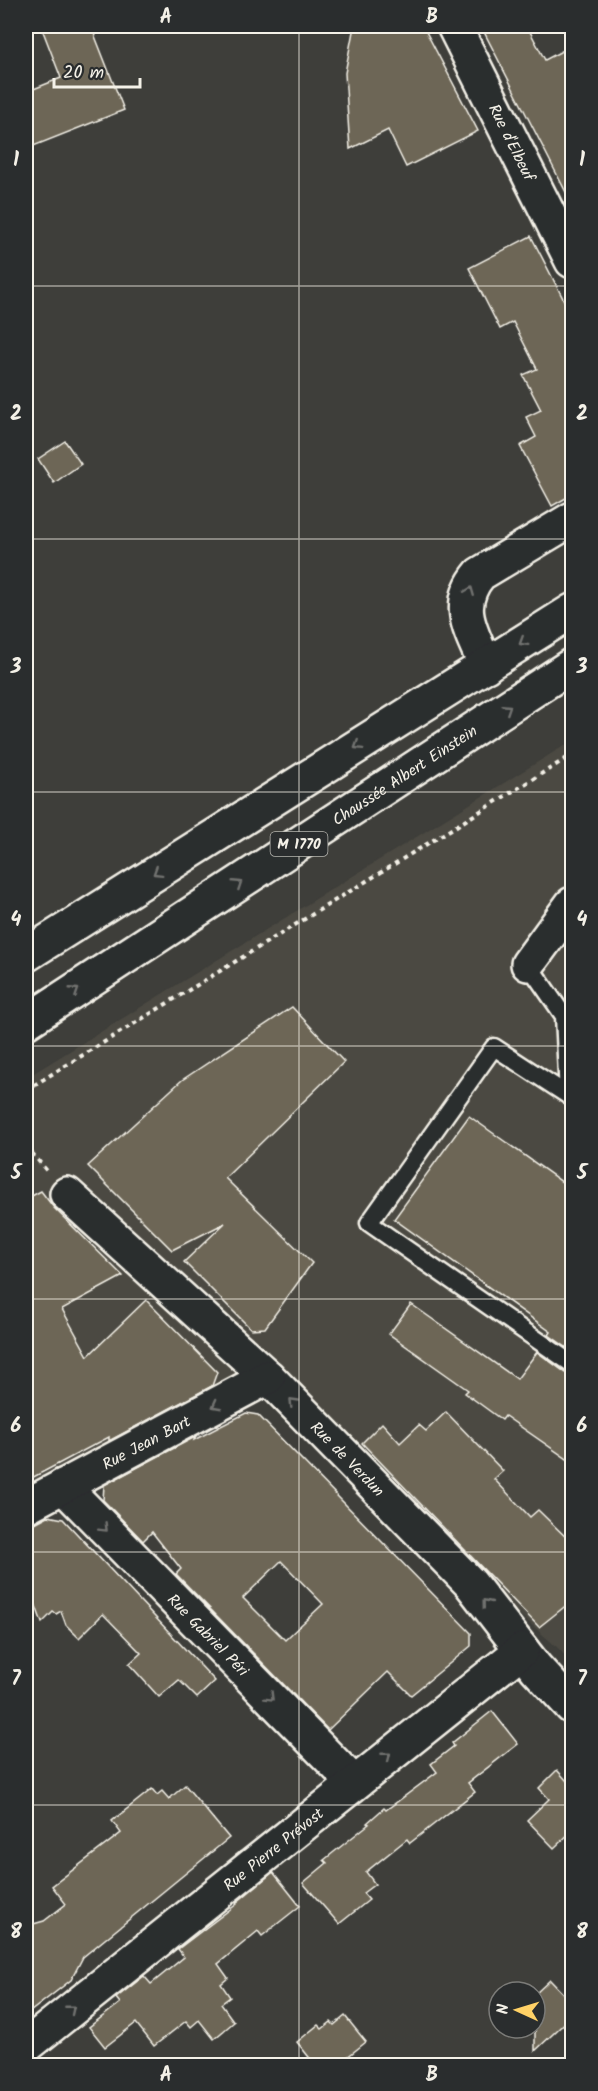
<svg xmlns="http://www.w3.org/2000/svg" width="598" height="2091" font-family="Kalam,sans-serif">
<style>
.built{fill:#4c4a42}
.building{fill:#6d6656;stroke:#f4f1e8;stroke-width:1.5;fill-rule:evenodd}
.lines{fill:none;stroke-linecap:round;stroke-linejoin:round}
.service-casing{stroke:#f4f1e8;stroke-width:21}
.minor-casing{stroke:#f4f1e8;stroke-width:38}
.primary-casing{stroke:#f4f1e8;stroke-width:38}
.path{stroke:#f4f1e8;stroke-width:4;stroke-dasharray:4.5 4.5;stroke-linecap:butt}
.service{stroke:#2a2d2e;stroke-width:16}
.minor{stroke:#2a2d2e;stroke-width:33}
.primary{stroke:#2a2d2e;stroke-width:33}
.oneway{stroke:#71726f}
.grid{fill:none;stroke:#f4f1e8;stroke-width:1.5;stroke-opacity:0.55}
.labels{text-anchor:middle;stroke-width:6;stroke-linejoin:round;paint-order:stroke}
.shield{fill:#2a2d2e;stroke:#b7b6b0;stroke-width:1.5}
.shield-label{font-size:15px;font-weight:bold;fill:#f4f1e8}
.street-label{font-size:16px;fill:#f4f1e8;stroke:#2a2d2e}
.neatline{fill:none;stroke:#f4f1e8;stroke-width:2}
.grid-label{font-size:20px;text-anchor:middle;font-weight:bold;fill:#f4f1e8}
</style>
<rect width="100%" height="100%" fill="#3e3e3a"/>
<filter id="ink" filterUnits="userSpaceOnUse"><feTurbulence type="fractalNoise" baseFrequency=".0167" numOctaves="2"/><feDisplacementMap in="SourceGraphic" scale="12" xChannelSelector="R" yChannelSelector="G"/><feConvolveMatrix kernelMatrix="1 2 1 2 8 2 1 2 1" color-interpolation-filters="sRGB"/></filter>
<g filter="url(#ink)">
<path class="built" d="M572 741V1663L558 1648 246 1374 26 1495V1078Z"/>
<g class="building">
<path d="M41 26H91L124 110 26 149V92L61 78Z"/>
<path d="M354 26H423L478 131 406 167 388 130 350 149 345 73Z"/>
<path d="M481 26H527L545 60 573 45V206Z"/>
<path d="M531 236 573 318V494L552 506 520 446 536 437 526 417 541 410 523 375 537 369 513 322 500 329 469 268Z"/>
<path d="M65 441 81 464 54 483 38 459Z"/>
<path d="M292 1007 344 1062 225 1178 312 1263 265 1328 251 1329 184 1262 225 1223 172 1250 88 1166 182 1080Z"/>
<path d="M469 1116 573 1190V1352L549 1335 551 1332 394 1219Z"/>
<path d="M41 1191 54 1208 123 1276 62 1309 88 1356 146 1300 217 1372 212 1386 109 1441V1437L26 1481V1199Z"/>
<path d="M411 1304 517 1379 537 1352 566 1373 573 1374V1463L505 1416 502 1420 465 1393 468 1390 389 1334Z"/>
<path d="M446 1412 503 1471 494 1479 530 1517 538 1510 573 1544V1600L539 1627 362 1443 382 1423 400 1443 419 1425 426 1431Z"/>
<path d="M246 1413 258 1415 471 1633V1646L411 1695 388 1672 328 1730 176 1574 181 1569 152 1532 143 1541 103 1500 104 1485 195 1437 194 1440ZM281 1561 323 1604 285 1640 243 1598Z"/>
<path d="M48 1516 63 1519 215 1681 197 1698 179 1680 159 1697 129 1664 141 1653 103 1614 79 1638 66 1625 61 1611 56 1614 53 1612 42 1623 32 1595 26 1598V1525L35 1523Z"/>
<path d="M492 1711 518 1744 468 1783 475 1792 410 1843 407 1839 366 1872 375 1884 363 1893 369 1900 339 1924 303 1883 327 1863 324 1860 369 1824 367 1823 384 1808 386 1810 437 1772 431 1764 454 1746 452 1743Z"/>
<path d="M557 1770 567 1781 573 1776V1830L554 1848 527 1820 549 1799 539 1788Z"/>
<path d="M185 1785 229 1838 83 1957 71 1980 26 2015V1926L44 1921 66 1904 52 1886 121 1833 112 1821 152 1789 157 1795 162 1791 169 1799Z"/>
<path d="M273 1872 300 1906 262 1936 258 1931 218 1964 228 1978 221 1984 230 1997 221 2004 234 2022 214 2039 199 2020 191 2027 186 2021 154 2046 136 2023 105 2047 89 2027 120 2003 116 1998 144 1976 151 1984 184 1957 178 1949 237 1904 236 1903Z"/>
<path d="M550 1980 573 2004V2015L535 2051V1994Z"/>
<path d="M345 2016 366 2042 336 2066H316L297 2042 318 2025 322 2029 331 2022 334 2025Z"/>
</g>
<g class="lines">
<defs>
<g id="service">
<path d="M528 964 564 1016 568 1095"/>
<path d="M572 1098 494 1047 369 1223 572 1364"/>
</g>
<g id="minor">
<path id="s1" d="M454 26 572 261"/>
<path d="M486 666C472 633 453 606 480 574L572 519"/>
<path d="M528 964 572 904"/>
<path id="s2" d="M67 1194 268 1377 471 1584 536 1668 572 1707"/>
<path id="s3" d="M63 1486 354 1783"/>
<path id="s4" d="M26 1506 268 1377"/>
<path id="s5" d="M26 2046 522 1650"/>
</g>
<g id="primary">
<path d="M26 955 572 611"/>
<path id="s6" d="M26 1022 572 665"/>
</g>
</defs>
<use href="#service" class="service-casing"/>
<use href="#minor" class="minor-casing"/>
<use href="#primary" class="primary-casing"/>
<g class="path">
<path d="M26 1090 572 755"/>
<path d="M26 1146 47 1171"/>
</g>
<use href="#service" class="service"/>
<use href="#minor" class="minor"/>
<use href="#primary" class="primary"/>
</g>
<defs><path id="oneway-chevron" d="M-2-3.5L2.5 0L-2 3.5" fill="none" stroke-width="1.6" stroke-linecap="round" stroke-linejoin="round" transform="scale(1.5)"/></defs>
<g class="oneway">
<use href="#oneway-chevron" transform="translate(470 591) rotate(-68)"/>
<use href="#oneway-chevron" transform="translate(523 642) rotate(148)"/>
<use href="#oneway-chevron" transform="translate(507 708) rotate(-33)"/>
<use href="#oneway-chevron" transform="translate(358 746) rotate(148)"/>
<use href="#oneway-chevron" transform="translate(157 872) rotate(148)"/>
<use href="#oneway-chevron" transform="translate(238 884) rotate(-33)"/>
<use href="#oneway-chevron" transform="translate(75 991) rotate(-33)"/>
<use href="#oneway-chevron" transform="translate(293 1402) rotate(-134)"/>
<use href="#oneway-chevron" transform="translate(216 1405) rotate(152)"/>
<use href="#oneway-chevron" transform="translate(104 1528) rotate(45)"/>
<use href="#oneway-chevron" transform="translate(486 1603) rotate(-129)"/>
<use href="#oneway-chevron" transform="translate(270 1697) rotate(45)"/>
<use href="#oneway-chevron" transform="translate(387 1756) rotate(-38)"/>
<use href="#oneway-chevron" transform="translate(71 2009) rotate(-39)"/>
</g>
</g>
<path class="grid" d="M299 26V2066M26 286H572M26 539H572M26 792H572M26 1046H572M26 1299H572M26 1552H572M26 1805H572"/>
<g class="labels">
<rect class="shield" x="270.5" y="832" width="57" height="24" rx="4.5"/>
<g class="shield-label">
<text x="299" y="849">M 1770</text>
</g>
<g class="street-label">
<text dy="6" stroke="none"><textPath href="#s1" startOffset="130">Rue d'Elbeuf</textPath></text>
<text dy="6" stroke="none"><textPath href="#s6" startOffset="452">Chaussée Albert Einstein</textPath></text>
<text dy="6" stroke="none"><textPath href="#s4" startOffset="136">Rue Jean Bart</textPath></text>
<text dy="6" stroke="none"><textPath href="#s2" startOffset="386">Rue de Verdun</textPath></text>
<text dy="6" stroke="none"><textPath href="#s3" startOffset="208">Rue Gabriel Péri</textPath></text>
<text dy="6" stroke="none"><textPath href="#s5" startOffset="316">Rue Pierre Prévost</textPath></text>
</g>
</g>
<rect width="598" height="2091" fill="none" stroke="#2a2d2e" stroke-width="66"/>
<g transform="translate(517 2010) rotate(274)"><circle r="28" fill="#2a2d2e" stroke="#7b7b78" stroke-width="1.5"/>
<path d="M0-4.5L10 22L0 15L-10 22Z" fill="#ffd166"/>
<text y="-9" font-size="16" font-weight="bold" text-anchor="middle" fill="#f4f1e8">N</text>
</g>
<path d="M54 78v9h86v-9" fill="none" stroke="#f4f1e8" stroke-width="3"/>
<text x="63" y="78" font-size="18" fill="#f4f1e8" stroke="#2a2d2e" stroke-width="4.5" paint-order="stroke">20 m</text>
<rect x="33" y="33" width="532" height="2025" class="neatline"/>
<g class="grid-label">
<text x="166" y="23">A</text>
<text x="432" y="23">B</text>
<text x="16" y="166">1</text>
<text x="582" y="166">1</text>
<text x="16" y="420">2</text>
<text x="582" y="420">2</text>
<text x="16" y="673">3</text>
<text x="582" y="673">3</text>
<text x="16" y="926">4</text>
<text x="582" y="926">4</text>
<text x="16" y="1179">5</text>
<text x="582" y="1179">5</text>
<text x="16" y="1432">6</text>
<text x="582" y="1432">6</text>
<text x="16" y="1685">7</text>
<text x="582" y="1685">7</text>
<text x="16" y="1938">8</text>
<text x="582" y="1938">8</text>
<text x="166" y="2081">A</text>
<text x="432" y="2081">B</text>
</g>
</svg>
